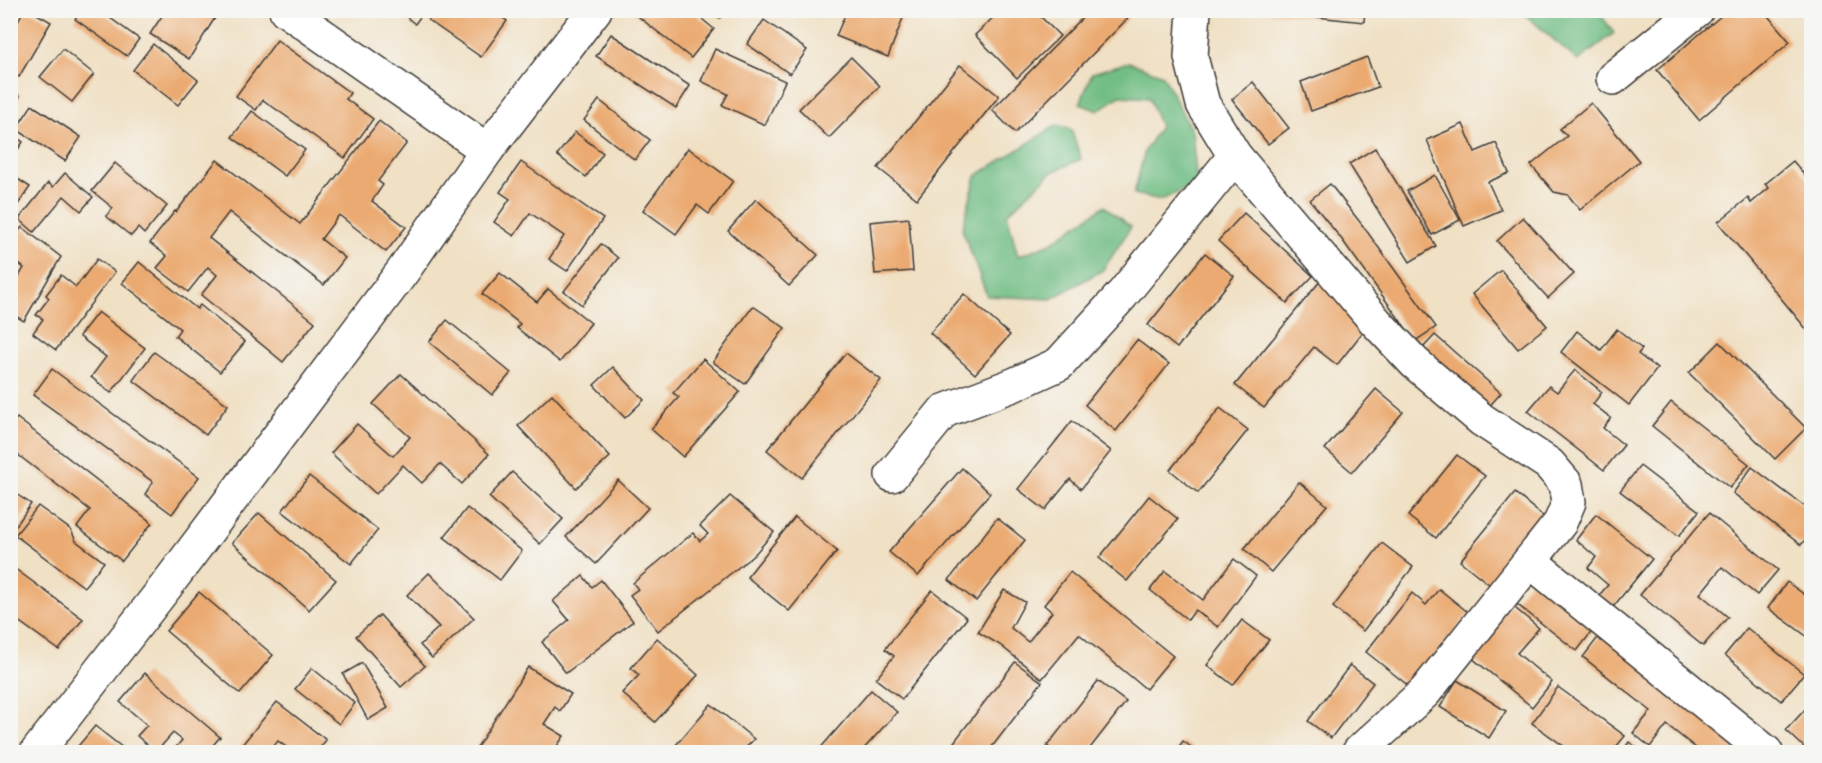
<svg xmlns="http://www.w3.org/2000/svg" width="1822" height="763" font-family="'EB Garamond',serif">
<style>
.forest{fill:#73be86;stroke:#486d51;stroke-width:1.5}
.building{fill:#ebaa71}
.lines{fill:none;stroke-linecap:round;stroke-linejoin:round}
.street-casing{stroke:#3c3935;stroke-width:36}
.secondary-casing{stroke:#3c3935;stroke-width:36}
.street{stroke:#fff;stroke-width:33}
.secondary{stroke:#fff;stroke-width:33}
</style>
<rect width="100%" height="100%" fill="#f6f6f2"/>
<filter id="ink" filterUnits="userSpaceOnUse"><feTurbulence type="fractalNoise" baseFrequency=".0167" numOctaves="2"/><feDisplacementMap in="SourceGraphic" scale="12" xChannelSelector="R" yChannelSelector="G"/><feConvolveMatrix kernelMatrix="1 2 1 2 8 2 1 2 1" color-interpolation-filters="sRGB"/></filter>
<filter id="wash" filterUnits="userSpaceOnUse"><feTurbulence type="fractalNoise" baseFrequency=".008" numOctaves="4" result="noise"/><feDisplacementMap in="SourceGraphic" scale="24" xChannelSelector="R" yChannelSelector="G"/><feGaussianBlur stdDeviation="1.35" result="paint"/><feColorMatrix in="noise" values="0 0 0 0 0 0 0 0 0 0 0 0 0 0 0 0 0 1.4 0 .05"/><feComposite in="paint" operator="in"/></filter>
<g filter="url(#wash)">
<rect width="100%" height="100%" fill="#f0e0c4"/>
<g class="forest">
<path d="M1521 11H1598L1614 33 1578 61Z"/>
<path d="M1129 62 1163 75 1192 132 1197 184 1161 200 1134 194 1145 150 1160 127 1149 98 1120 96 1098 111 1080 104 1092 73Z"/>
<path d="M1057 125 1071 129 1081 159 1052 172 1007 214 1018 256 1051 243 1104 206 1131 227 1103 270 1051 299 987 296 962 229 976 176Z"/>
</g>
<g id="blocks">
<g class="building">
<path d="M24 10H30L51 22 19 77 10 71V35Z"/>
<path d="M81 10H99L139 39 127 56 75 19Z"/>
<path d="M153 10H220L189 59 150 34 162 16Z"/>
<path d="M398 10H425L415 24Z"/>
<path d="M434 10H492L507 21 481 57 428 20Z"/>
<path d="M630 10H691L714 29 691 58Z"/>
<path d="M712 10H727L720 18Z"/>
<path d="M847 10H906L888 57 836 36Z"/>
<path d="M1001 10H1005L1012 18 1019 10H1034L1060 36 1017 78 975 35Z"/>
<path d="M1090 10H1130L1133 13 1015 133 992 110Z"/>
<path d="M1269 10H1365L1364 22 1269 12Z"/>
<path d="M1728 10H1763L1790 42 1699 120 1657 70Z"/>
<path d="M764 20 807 50 790 74 747 44Z"/>
<path d="M611 34 690 86 676 108 596 56Z"/>
<path d="M277 40 350 93 346 99 373 119 345 158 263 100 256 110 236 96Z"/>
<path d="M153 44 198 80 178 105 133 70Z"/>
<path d="M63 49 94 74 72 102 40 77Z"/>
<path d="M715 49 785 81 765 125 722 105 728 94 701 81Z"/>
<path d="M851 57 880 86 829 138 799 109Z"/>
<path d="M1367 57 1378 87 1311 111 1301 82Z"/>
<path d="M960 65 999 96 917 199 878 168Z"/>
<path d="M1253 82 1289 128 1268 144 1232 99Z"/>
<path d="M10 90 20 96 10 110Z"/>
<path d="M599 100 650 140 635 160 584 120Z"/>
<path d="M1591 103 1639 161 1580 210 1568 195 1554 192 1531 165 1567 136 1560 129Z"/>
<path d="M32 105 81 137 65 161 16 129Z"/>
<path d="M252 111 305 150 285 176 232 137Z"/>
<path d="M379 121 407 143 378 181 383 185 372 201 406 227 386 252 339 215 321 239 345 258 324 285 229 212 209 238 315 322 283 362 201 295 217 275 208 267 188 292 157 268 167 256 150 243 175 211 176 212 217 160 300 224Z"/>
<path d="M1463 124 1475 152 1496 143 1509 173 1488 182 1501 210 1464 226 1427 140Z"/>
<path d="M575 132 603 153 586 177 557 155Z"/>
<path d="M10 133 23 142 10 161Z"/>
<path d="M688 148 733 181 709 214 697 205 676 234 643 210Z"/>
<path d="M1375 148 1436 246 1410 262 1349 164Z"/>
<path d="M1793 161 1812 184V336L1718 222 1748 198 1751 203 1769 188 1765 184Z"/>
<path d="M521 162 603 219 567 271 549 259 564 236 530 213 514 236 494 222 510 199 500 192Z"/>
<path d="M115 163 167 206 144 234 138 228 131 236 106 216 113 208 92 191Z"/>
<path d="M65 173 93 197 81 211 64 196 34 232 19 219 48 183 53 187Z"/>
<path d="M10 174 30 187 10 216Z"/>
<path d="M1435 175 1460 220 1432 235 1407 191Z"/>
<path d="M1330 184 1363 226 1436 327 1415 341 1343 241 1310 200Z"/>
<path d="M756 199 818 255 789 286 728 231Z"/>
<path d="M1244 213 1313 276 1287 303 1218 241Z"/>
<path d="M1523 217 1574 274 1548 298 1497 241Z"/>
<path d="M909 218 913 271 875 274 870 222Z"/>
<path d="M22 227 61 257 24 321 10 313V291L24 268 10 257V242Z"/>
<path d="M601 244 618 258 582 305 564 291Z"/>
<path d="M1205 253 1234 276 1177 348 1148 325Z"/>
<path d="M97 259 115 272 56 350 33 333 43 319 36 315 49 298 46 295 61 275 76 287Z"/>
<path d="M139 262 197 309 200 305 245 342 220 372 175 336 180 329 122 283Z"/>
<path d="M1501 270 1547 326 1518 349 1472 294Z"/>
<path d="M500 273 537 302 548 289 591 323 560 362 517 328 520 324 482 294Z"/>
<path d="M1321 280 1366 328 1337 365 1314 347 1264 408 1235 385Z"/>
<path d="M964 294 1010 335 975 374 930 333Z"/>
<path d="M753 306 785 328 745 384 713 362Z"/>
<path d="M98 312 145 348 111 393 91 377 106 357 79 336Z"/>
<path d="M447 320 511 373 492 395 429 342Z"/>
<path d="M1617 329 1642 349 1638 354 1657 369 1629 405 1561 352 1577 331 1601 350Z"/>
<path d="M1435 335 1501 393 1486 410 1420 351Z"/>
<path d="M1137 340 1169 364 1116 431 1085 405Z"/>
<path d="M1720 342 1806 428 1775 459 1689 373Z"/>
<path d="M154 352 228 405 206 435 133 380Z"/>
<path d="M846 353 881 380 802 478 767 450Z"/>
<path d="M703 359 740 392 683 457 651 429 679 397 673 393Z"/>
<path d="M613 367 644 400 625 418 594 385Z"/>
<path d="M52 369 199 477 172 514 145 494 153 482 33 395Z"/>
<path d="M1575 370 1602 392 1593 404 1611 418 1603 428 1624 445 1604 470 1528 411 1549 386 1557 392Z"/>
<path d="M401 374 489 454 462 484 440 464 422 483 403 465 376 494 331 453 357 424 393 456 410 437 373 404Z"/>
<path d="M1376 389 1403 412 1352 472 1325 449Z"/>
<path d="M552 394 610 457 576 488 518 426Z"/>
<path d="M1671 402 1749 464 1730 488 1652 426Z"/>
<path d="M1220 408 1248 430 1198 493 1170 470Z"/>
<path d="M17 418 152 523 122 561 77 527 90 510 18 455 10 465V426Z"/>
<path d="M1072 421 1111 451 1081 489 1070 479 1045 510 1018 489Z"/>
<path d="M1457 455 1485 476 1436 538 1408 516Z"/>
<path d="M1640 466 1699 511 1679 536 1620 491Z"/>
<path d="M1752 467 1812 512V531L1801 545 1733 493Z"/>
<path d="M962 468 990 493 918 576 889 552Z"/>
<path d="M512 472 563 519 540 544 489 497Z"/>
<path d="M309 476 378 530 351 564 282 511Z"/>
<path d="M618 480 648 508 596 564 566 537Z"/>
<path d="M1299 482 1327 505 1271 572 1244 549Z"/>
<path d="M10 490 31 504 13 530 10 529Z"/>
<path d="M1515 493 1544 517 1490 585 1460 561Z"/>
<path d="M730 496 774 532 754 555 658 631 630 595 638 589 633 583 693 533 700 541 708 534 700 526Z"/>
<path d="M1149 496 1178 519 1127 581 1099 558Z"/>
<path d="M38 506 71 530 76 541 104 562 84 587 15 535Z"/>
<path d="M467 508 522 551 500 580 444 537Z"/>
<path d="M259 513 336 580 309 610 232 543Z"/>
<path d="M1709 513 1778 570 1757 595 1722 567 1700 594 1728 617 1703 646 1640 595Z"/>
<path d="M1596 514 1652 559 1609 612 1595 600 1608 585 1588 568 1596 557 1576 540Z"/>
<path d="M795 517 837 551 789 611 747 577Z"/>
<path d="M997 518 1025 540 976 601 949 580Z"/>
<path d="M1382 543 1413 567 1363 631 1333 607Z"/>
<path d="M1234 559 1256 576 1218 627 1195 610 1188 620 1150 590 1165 571 1203 600Z"/>
<path d="M10 565 83 619 59 650 10 615Z"/>
<path d="M1070 572 1173 656 1146 689 1079 634 1042 679 1000 645 978 632 1004 590 1025 602 1011 628 1028 642 1052 612 1044 605Z"/>
<path d="M429 573 474 618 432 658 420 645 439 627 407 595Z"/>
<path d="M583 576 592 587 601 580 633 621 566 673 542 642 569 620 553 601Z"/>
<path d="M1533 578 1596 626 1577 651 1514 602Z"/>
<path d="M1787 582 1812 600V640L1768 608Z"/>
<path d="M1439 589 1469 613 1410 687 1366 652 1412 593 1426 605Z"/>
<path d="M932 590 967 618 902 699 876 679 894 656 885 649Z"/>
<path d="M199 592 273 655 240 694 166 631Z"/>
<path d="M1510 604 1539 628 1517 653 1552 682 1532 707 1471 657Z"/>
<path d="M380 615 425 666 401 687 356 636Z"/>
<path d="M1242 620 1269 640 1233 685 1207 665Z"/>
<path d="M1747 628 1804 674 1781 701 1725 655Z"/>
<path d="M1603 631 1745 746 1740 752H1701L1667 725 1650 747 1633 733 1651 711 1583 657Z"/>
<path d="M657 638 698 675 655 722 622 693 639 675 631 668Z"/>
<path d="M1015 662 1042 682 988 752H952L948 750Z"/>
<path d="M362 663 388 708 368 720 343 674Z"/>
<path d="M1350 665 1373 683 1331 738 1308 721Z"/>
<path d="M528 667 571 694 560 711 555 707 544 724 564 736 553 752H474Z"/>
<path d="M312 668 355 703 339 724 295 689Z"/>
<path d="M145 673 220 737 207 752H172L182 740 173 733 156 752 137 736 147 725 120 702Z"/>
<path d="M1457 680 1506 711 1489 738 1440 707Z"/>
<path d="M1098 681 1126 702 1087 752H1055L1047 746Z"/>
<path d="M1558 687 1625 736 1612 752H1572L1532 723Z"/>
<path d="M871 690 897 712 861 752H817Z"/>
<path d="M277 702 326 740 317 752H293L278 741 269 752H236Z"/>
<path d="M1812 702V742L1806 749 1786 730Z"/>
<path d="M711 704 754 739 742 752H670Z"/>
<path d="M95 726 128 752H73Z"/>
<path d="M1183 741 1198 752H1175Z"/>
<path d="M1629 742 1643 752H1622Z"/>
</g>
</g>
</g>
<g filter="url(#ink)">
<use href="#blocks" fill-opacity="0" stroke="#3c3935" stroke-width="1.5"/>
<g class="lines">
<defs>
<g id="street">
<path d="M1194 10 1191 57 1203 104 1235 156 1376 322 1415 363 1482 420 1549 464 1566 484 1569 502 1560 523 1425 692 1359 752"/>
<path d="M1613 78 1697 10"/>
<path d="M892 475 944 411 1013 385 1059 364 1122 295 1235 156"/>
<path d="M1530 561 1766 752"/>
</g>
<g id="secondary">
<path d="M286 10 487 150"/>
<path d="M37 752 167 585 403 271 487 150 595 10"/>
</g>
</defs>
<use href="#street" class="street-casing"/>
<use href="#secondary" class="secondary-casing"/>
<use href="#street" class="street"/>
<use href="#secondary" class="secondary"/>
</g>
</g>
<rect width="1822" height="763" fill="none" stroke="#f6f6f2" stroke-width="36"/>
</svg>
